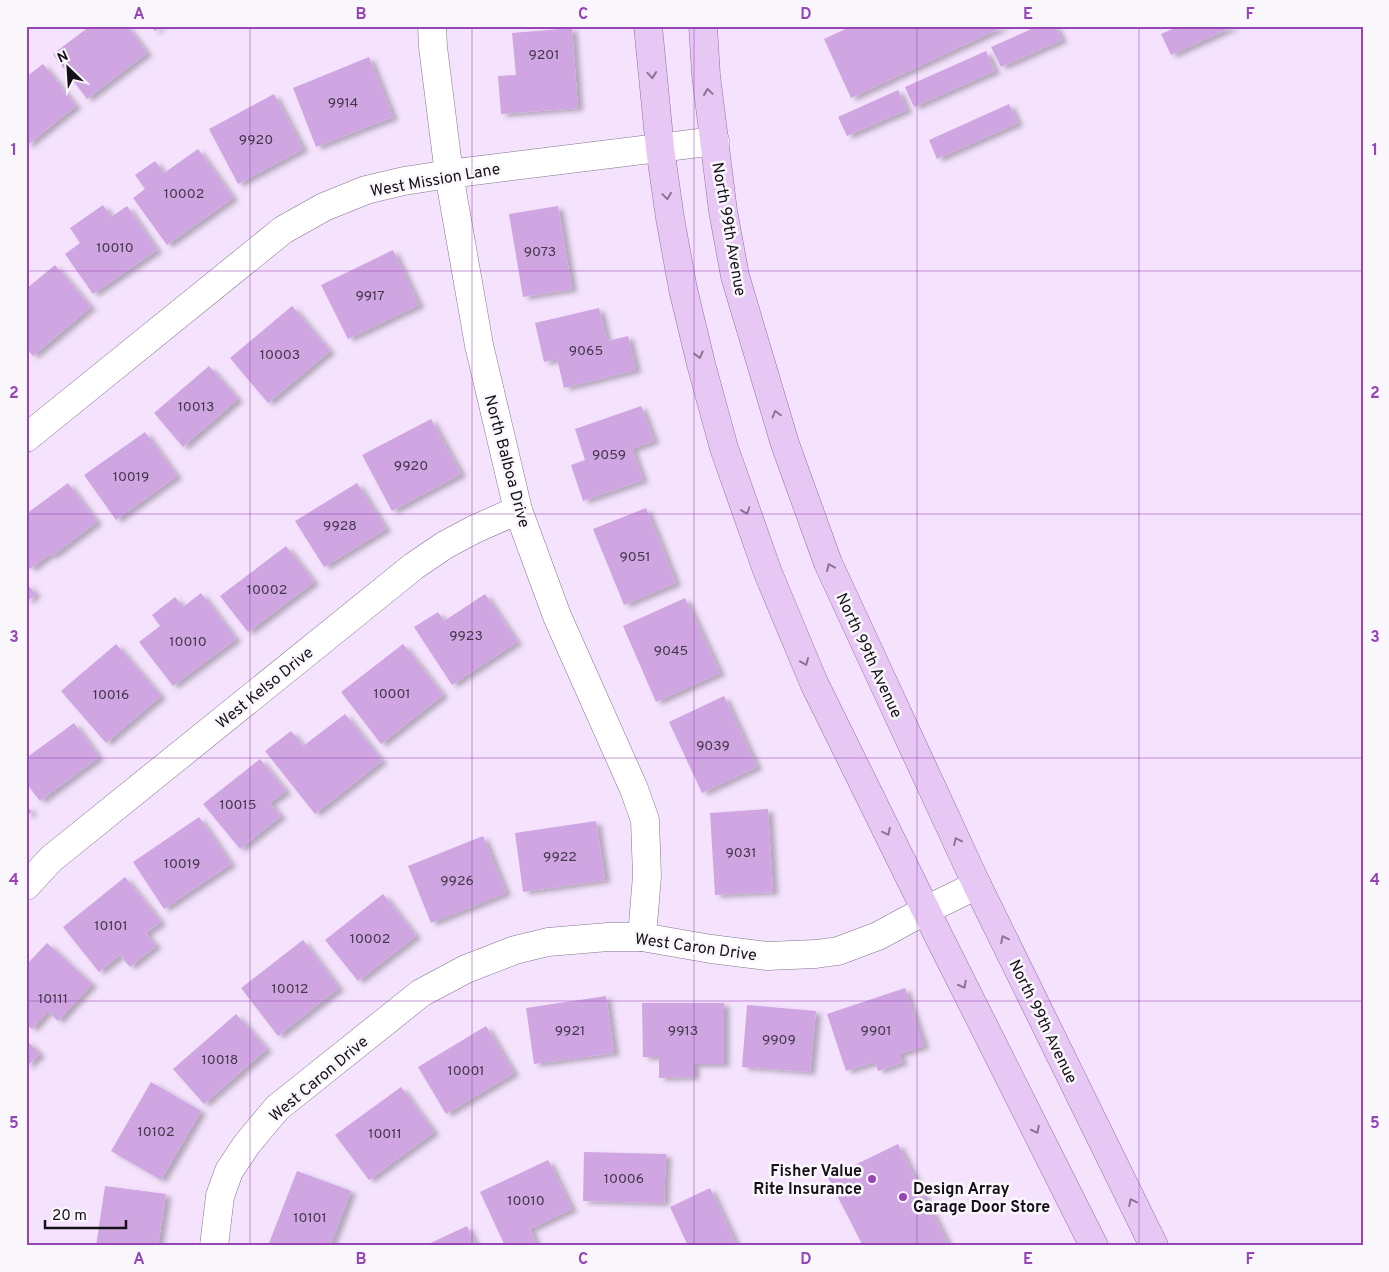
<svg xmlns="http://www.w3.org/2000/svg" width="1389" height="1272" font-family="Overpass,sans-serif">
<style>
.building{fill:#cfa6e2;filter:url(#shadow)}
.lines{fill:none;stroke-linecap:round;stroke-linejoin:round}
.minor-casing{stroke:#83738b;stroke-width:29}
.major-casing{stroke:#9370a4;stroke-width:29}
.minor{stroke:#fff;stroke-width:28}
.major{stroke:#e7c8f5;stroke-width:28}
.oneway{stroke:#897592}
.grid{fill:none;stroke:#9545b5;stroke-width:1;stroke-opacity:0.55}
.poi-dot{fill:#9545b5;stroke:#faf7fc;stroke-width:2}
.labels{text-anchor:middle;stroke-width:5;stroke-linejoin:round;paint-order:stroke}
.number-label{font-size:14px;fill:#44364b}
.street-label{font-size:16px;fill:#161019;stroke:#faf7fc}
.poi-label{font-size:16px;font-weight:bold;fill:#161019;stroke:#faf7fc;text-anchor:end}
.neatline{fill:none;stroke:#9545b5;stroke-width:2}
.grid-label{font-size:16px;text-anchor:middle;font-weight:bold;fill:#9545b5}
</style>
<defs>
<filter id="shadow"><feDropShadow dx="5.5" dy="3" stdDeviation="2.5" flood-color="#0004"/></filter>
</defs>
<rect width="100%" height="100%" fill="#f5e3fe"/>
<g class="building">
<path d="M90 26H127L147 53 87 99 53 54Z"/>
<path d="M151 26H161L155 31Z"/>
<path d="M852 26H1005L851 98 824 39Z"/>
<path d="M1038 26H1055L1062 40 1001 67 991 47Z"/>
<path d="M1179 26H1235L1171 55 1161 34Z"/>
<path d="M572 28 578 108 501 114 498 76 516 75 512 33Z"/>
<path d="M986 51 995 71 914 107 905 87Z"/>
<path d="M369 57 393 117 316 147 293 88Z"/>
<path d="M43 64 76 106 26 146V77Z"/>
<path d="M898 90 907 110 847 136 838 117Z"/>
<path d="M274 94 303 149 238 184 209 129Z"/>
<path d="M1009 104 1018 123 937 159 929 140Z"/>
<path d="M198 149 233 198 167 245 133 198 145 189 135 175 155 161 164 173Z"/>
<path d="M103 205 111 217 127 206 157 250 93 294 65 254 80 243 70 228Z"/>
<path d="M558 206 572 289 523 297 509 214Z"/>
<path d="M393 250 419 305 348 339 321 285Z"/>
<path d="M55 265 91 307 33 356 26 348V289Z"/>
<path d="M292 306 330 351 268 403 230 358Z"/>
<path d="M599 308 607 341 628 336 636 370 564 388 557 359 544 362 535 323Z"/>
<path d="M209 366 238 399 183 447 154 413Z"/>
<path d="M641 406 654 441 632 449 643 480 583 501 571 465 585 460 575 429Z"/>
<path d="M431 419 461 474 392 511 362 455Z"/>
<path d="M145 432 177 476 116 520 84 475Z"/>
<path d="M68 483 97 522 52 556 50 554 30 569 26 564V514Z"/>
<path d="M357 483 386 529 324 567 295 521Z"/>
<path d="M646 508 676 583 624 605 593 529Z"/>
<path d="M286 546 314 582 248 632 220 596Z"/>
<path d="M26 583 36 594 26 602Z"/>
<path d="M201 593 236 639 173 686 139 642 160 626 152 615 175 597 183 607Z"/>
<path d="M485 594 517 642 452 685 414 627 438 612 444 621Z"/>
<path d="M685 598 720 673 656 702 623 626Z"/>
<path d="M116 644 161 696 106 743 61 691Z"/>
<path d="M403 644 443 695 381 744 341 692Z"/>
<path d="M724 696 757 767 702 793 669 722Z"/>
<path d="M345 714 382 761 315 814 265 751 291 731 303 746Z"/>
<path d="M74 723 99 757 40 801 26 783V758Z"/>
<path d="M260 759 286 791 270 803 281 816 240 849 203 804Z"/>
<path d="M26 805 32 812 26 816Z"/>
<path d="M768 809 773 892 715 895 710 813Z"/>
<path d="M199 817 231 864 164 909 133 862Z"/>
<path d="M596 821 605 880 523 892 515 833Z"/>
<path d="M483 836 506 893 431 923 408 866Z"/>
<path d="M125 877 161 922 146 933 156 946 130 967 120 955 99 972 63 927Z"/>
<path d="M383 894 416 936 358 981 325 940Z"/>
<path d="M303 940 339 988 278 1036 241 988Z"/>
<path d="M47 943 92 984 58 1021 48 1011 32 1029 26 1024V965Z"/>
<path d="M905 988 924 1046 899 1054 903 1062 878 1071 875 1062 846 1071 827 1014Z"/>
<path d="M606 996 614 1053 534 1064 526 1008Z"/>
<path d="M642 1003H724V1064H694V1077L659 1078V1057H643Z"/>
<path d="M747 1005 816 1011 810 1072 742 1067Z"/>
<path d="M236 1014 267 1049 204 1104 173 1069Z"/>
<path d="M486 1026 514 1073 446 1114 418 1067Z"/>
<path d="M26 1040 40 1054 26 1067Z"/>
<path d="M151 1082 201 1111 161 1180 111 1151Z"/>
<path d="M401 1087 434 1132 369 1180 335 1135Z"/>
<path d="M898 1144 949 1246H863L828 1178Z"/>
<path d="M584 1152 666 1154 664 1203 583 1201Z"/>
<path d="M548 1160 572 1209 530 1229 536 1243 530 1246H505L480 1192Z"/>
<path d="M297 1171 351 1191 330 1246H277L269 1243Z"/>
<path d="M105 1186 166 1194 158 1246H96Z"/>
<path d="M710 1188 737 1246H688L670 1207Z"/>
<path d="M467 1226 476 1246H424Z"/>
</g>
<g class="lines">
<defs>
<g id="minor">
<path d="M432 26 433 47 449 174 479 345 518 510 557 616 634 789 645 820 647 876 642 937"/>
<path d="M26 438 283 230 324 207 366 190 404 181 449 174 715 141"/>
<path d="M26 886 51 859 414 566 445 545 475 529 518 510"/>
<path d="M214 1246 220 1196 229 1171 247 1144 277 1108 421 993 466 969 515 950 548 942 608 937H642L711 949 767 956 816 954 838 951 878 936 926 910 977 885"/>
</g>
<g id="major">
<path d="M648 26 660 148 670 218 683 289 701 364 724 448 768 573 814 683 941 941 1094 1246"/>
<path d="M703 26 706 75 723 211 735 276 785 444 828 563 977 885 1154 1246"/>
</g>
</defs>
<use href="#minor" class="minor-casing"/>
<use href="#major" class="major-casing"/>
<use href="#minor" class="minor"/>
<use href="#major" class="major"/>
</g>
<defs><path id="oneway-chevron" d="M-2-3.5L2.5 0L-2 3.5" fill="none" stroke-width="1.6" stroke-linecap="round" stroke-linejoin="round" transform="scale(1.25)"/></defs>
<g class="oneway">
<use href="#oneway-chevron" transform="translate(652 75) rotate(85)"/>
<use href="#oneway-chevron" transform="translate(708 92) rotate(-98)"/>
<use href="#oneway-chevron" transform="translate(667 196) rotate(82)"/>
<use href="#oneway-chevron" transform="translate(699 355) rotate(76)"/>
<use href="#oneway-chevron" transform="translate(776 414) rotate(-106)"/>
<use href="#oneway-chevron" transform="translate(746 511) rotate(71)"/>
<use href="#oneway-chevron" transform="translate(830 567) rotate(-113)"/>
<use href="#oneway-chevron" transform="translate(805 662) rotate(67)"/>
<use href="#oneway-chevron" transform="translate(887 832) rotate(64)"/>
<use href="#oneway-chevron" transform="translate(957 841) rotate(-115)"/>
<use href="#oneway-chevron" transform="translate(1004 939) rotate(-116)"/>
<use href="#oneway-chevron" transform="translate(963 985) rotate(63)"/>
<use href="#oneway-chevron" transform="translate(1036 1130) rotate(63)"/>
<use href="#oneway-chevron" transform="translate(1132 1202) rotate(-116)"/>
</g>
<path class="grid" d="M250 26V1246M472 26V1246M694 26V1246M917 26V1246M1139 26V1246M26 271H1363M26 514H1363M26 758H1363M26 1001H1363"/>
<g class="poi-dot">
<circle cx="872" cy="1179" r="5"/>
<circle cx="903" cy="1197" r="5"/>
</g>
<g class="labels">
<g class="number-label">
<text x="544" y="59">9201</text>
<text x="343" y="107">9914</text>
<text x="256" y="144">9920</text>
<text x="184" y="198">10002</text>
<text x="115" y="252">10010</text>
<text x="540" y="256">9073</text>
<text x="370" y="300">9917</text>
<text x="586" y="355">9065</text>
<text x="280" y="359">10003</text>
<text x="196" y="411">10013</text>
<text x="609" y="459">9059</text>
<text x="411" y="470">9920</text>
<text x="131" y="481">10019</text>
<text x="340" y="530">9928</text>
<text x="635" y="561">9051</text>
<text x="267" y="594">10002</text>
<text x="466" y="640">9923</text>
<text x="188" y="646">10010</text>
<text x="671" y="655">9045</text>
<text x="392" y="698">10001</text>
<text x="111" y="699">10016</text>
<text x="713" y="750">9039</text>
<text x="238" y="809">10015</text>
<text x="741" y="857">9031</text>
<text x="560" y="861">9922</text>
<text x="182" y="868">10019</text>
<text x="457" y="885">9926</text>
<text x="111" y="930">10101</text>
<text x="370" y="943">10002</text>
<text x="290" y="993">10012</text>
<text x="53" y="1003">10111</text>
<text x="570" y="1035">9921</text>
<text x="683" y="1035">9913</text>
<text x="876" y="1035">9901</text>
<text x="779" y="1044">9909</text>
<text x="220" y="1064">10018</text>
<text x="466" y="1075">10001</text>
<text x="156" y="1136">10102</text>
<text x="385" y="1138">10011</text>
<text x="624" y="1183">10006</text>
<text x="526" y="1205">10010</text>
<text x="310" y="1222">10101</text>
</g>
<g class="street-label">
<text transform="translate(435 179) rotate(-10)" y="6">West Mission Lane</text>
<text transform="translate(730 229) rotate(80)" y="6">North 99th Avenue</text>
<text transform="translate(508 461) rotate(75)" y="6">North Balboa Drive</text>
<text transform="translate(870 655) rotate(65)" y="6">North 99th Avenue</text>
<text transform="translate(264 687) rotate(-39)" y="6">West Kelso Drive</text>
<text transform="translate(696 946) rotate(8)" y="6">West Caron Drive</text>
<text transform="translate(1044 1021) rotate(64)" y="6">North 99th Avenue</text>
<text transform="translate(318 1078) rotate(-40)" y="6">West Caron Drive</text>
</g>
<g class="poi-label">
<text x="862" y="1176">Fisher Value<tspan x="862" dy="18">Rite Insurance</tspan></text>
<text x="913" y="1194" text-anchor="start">Design Array<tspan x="913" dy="18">Garage Door Store</tspan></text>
</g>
</g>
<rect width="1389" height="1272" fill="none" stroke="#faf7fc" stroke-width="55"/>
<g transform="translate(68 68) rotate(335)" stroke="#faf7fc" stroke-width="4" paint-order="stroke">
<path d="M0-4L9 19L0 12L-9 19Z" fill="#161019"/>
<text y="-8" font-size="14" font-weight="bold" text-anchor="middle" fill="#161019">N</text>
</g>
<path d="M45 1220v8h81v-8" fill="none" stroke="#161019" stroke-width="2.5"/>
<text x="52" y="1220" font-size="15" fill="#161019" stroke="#faf7fc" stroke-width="4" paint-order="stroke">20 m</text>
<rect x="28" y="28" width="1334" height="1216" class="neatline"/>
<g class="grid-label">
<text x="139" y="19">A</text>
<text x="361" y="19">B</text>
<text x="583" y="19">C</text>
<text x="806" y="19">D</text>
<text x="1028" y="19">E</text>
<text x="1250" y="19">F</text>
<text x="14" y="155">1</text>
<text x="1375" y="155">1</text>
<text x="14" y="398">2</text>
<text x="1375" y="398">2</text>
<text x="14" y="642">3</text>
<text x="1375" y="642">3</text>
<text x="14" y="885">4</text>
<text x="1375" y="885">4</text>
<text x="14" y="1128">5</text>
<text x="1375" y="1128">5</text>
<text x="139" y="1264">A</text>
<text x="361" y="1264">B</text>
<text x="583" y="1264">C</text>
<text x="806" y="1264">D</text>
<text x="1028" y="1264">E</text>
<text x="1250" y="1264">F</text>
</g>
</svg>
